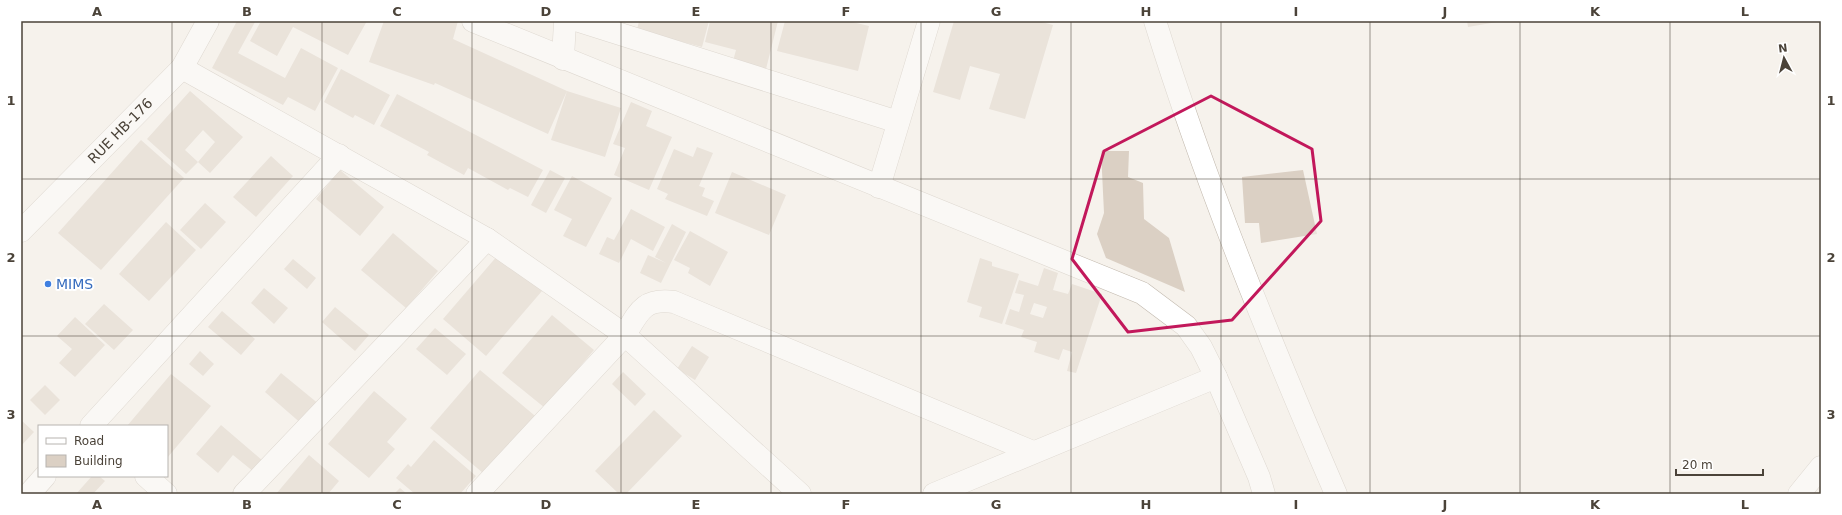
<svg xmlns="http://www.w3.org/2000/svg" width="1842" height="515" font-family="'DejaVu Sans',sans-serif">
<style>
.building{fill:#dbd0c4;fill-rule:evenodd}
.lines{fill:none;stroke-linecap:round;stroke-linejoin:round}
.minor-casing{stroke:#c2b9ae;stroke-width:23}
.minor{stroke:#fff;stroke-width:22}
.marked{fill:none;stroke:#c2185b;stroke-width:3;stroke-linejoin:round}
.grid{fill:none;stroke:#4b4339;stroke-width:1;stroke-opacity:0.55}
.shop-dot{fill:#3f7fe0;stroke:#fff;stroke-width:1.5}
.labels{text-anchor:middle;stroke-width:4;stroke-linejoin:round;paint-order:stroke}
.street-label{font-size:14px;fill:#4b4339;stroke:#fff}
.shop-label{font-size:14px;fill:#366cbe;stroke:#fff;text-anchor:start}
.neatline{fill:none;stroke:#4b4339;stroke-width:1.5}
.grid-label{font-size:13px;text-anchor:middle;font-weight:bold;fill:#4b4339}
</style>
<rect width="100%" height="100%" fill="#f6f2ec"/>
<g class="building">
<path d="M237 21 255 22 238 53 285 78 301 48 338 68 315 111 288 97 283 105 212 68Z"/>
<path d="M261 21H367L348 55 293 27 277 56 250 41Z"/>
<path d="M384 21H458L453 39 567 91 621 108 605 157 551 140 567 91 548 134 435 83 434 85 369 62Z"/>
<path d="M639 21H709L702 47 637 30Z"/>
<path d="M710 21H778L766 69 733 61 736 50 705 42Z"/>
<path d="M785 21H848L869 26 858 71 777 51Z"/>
<path d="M954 21H1038L1053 25 1025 119 989 109 1000 74 970 66 960 100 933 92Z"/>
<path d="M1467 21H1496L1497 22 1468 27Z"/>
<path d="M341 69 390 95 374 125 355 115 353 118 324 102Z"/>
<path d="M190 91 243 137 210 173 198 162 186 174 147 139ZM203 130 215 142 198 162 185 150Z"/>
<path d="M397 94 543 170 528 197 510 188 508 190 468 168 464 175 427 155 429 152 380 126Z"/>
<path d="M631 102 652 111 646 126 672 137 649 190 614 175 625 148 613 144Z"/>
<path d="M141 140 184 178 101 270 58 233Z"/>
<path d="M697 147 713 153 699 186 705 188 702 196 714 201 707 216 665 199 668 194 657 189 674 149 693 157Z"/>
<path d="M1101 151H1129L1128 177 1143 183 1144 219 1169 238 1185 292 1106 258 1097 234 1104 213Z"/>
<path d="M271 156 293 176 256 217 233 197Z"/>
<path d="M340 170 384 207 360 236 316 199Z"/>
<path d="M550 170 565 178 546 213 531 205Z"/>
<path d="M1303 170 1317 234 1261 243 1259 223H1245L1242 177Z"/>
<path d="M732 172 786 195 769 235 715 213Z"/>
<path d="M572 176 612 198 586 247 563 236 572 219 554 210Z"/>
<path d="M205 203 226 222 201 249 180 230Z"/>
<path d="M631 209 665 227 653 251 631 239 619 263 599 254 607 237 614 240Z"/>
<path d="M166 222 196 250 149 301 119 274Z"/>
<path d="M672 224 686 232 661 283 640 273 648 255 666 263 655 257Z"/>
<path d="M690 231 728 252 710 286 688 273 690 268 674 260Z"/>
<path d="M393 233 438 271 406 308 361 270Z"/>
<path d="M498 255 542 291 486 356 443 319Z"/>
<path d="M980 258 992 262V266L1019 274 1002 324 979 317 982 307 967 302Z"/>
<path d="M293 259 316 278 307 289 284 269Z"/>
<path d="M1044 268 1058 273 1053 290 1068 294 1072 284 1102 294 1076 373 1067 371 1072 352 1063 349 1059 360 1034 352 1037 342 1021 337 1024 330 1005 324 1010 309 1019 312 1024 295 1015 293 1019 280 1038 286ZM1034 303 1047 307 1043 318 1030 314Z"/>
<path d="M264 288 288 308 274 324 251 303Z"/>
<path d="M104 304 133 330 114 350 85 324Z"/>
<path d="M335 307 369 335 355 351 322 322Z"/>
<path d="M222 311 255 339 241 355 208 327Z"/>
<path d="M552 315 594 350 545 408 502 373Z"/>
<path d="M75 317 105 345 75 377 59 363 72 349 57 336Z"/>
<path d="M435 328 466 354 447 375 416 349Z"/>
<path d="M692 346 709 357 695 380 677 369Z"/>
<path d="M200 351 214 364 203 376 189 364Z"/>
<path d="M480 370 540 420 490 479 430 428Z"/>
<path d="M623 372 646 394 635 406 612 384Z"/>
<path d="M281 373 320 405 303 425 265 392Z"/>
<path d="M171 374 211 406 167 458V426H127Z"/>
<path d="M45 385 60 400 45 415 30 400Z"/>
<path d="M374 391 407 419 387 442 395 449 369 478 328 444Z"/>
<path d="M654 410 682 436 626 494H619L595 471Z"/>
<path d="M21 420 34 432 21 446Z"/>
<path d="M221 425 263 461 254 472 233 455 218 473 196 454Z"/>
<path d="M434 440 476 476 460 494H415L396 478 408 464 411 467Z"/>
<path d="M309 455 339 481 328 494H276Z"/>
<path d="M92 476H99L105 481 93 494H76Z"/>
<path d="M400 488 407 494H394Z"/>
</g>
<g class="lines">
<defs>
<g id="minor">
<path d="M473 21 1142 293 1186 326 1201 347 1216 377 1259 477 1264 494"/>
<path d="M579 21 898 122"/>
<path d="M1155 21C1205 182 1269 339 1336 494"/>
<path d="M563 59 565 21"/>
<path d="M182 68 487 239 625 335 800 494"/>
<path d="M879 187 929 21"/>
<path id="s1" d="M21 231 182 68 208 21"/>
<path d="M91 426 339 155"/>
<path d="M146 476 166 494"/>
<path d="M29 494 45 476"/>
<path d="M244 494 487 239"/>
<path d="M477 494 625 335C639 311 644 298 674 302L1033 452"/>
<path d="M934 494 1216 377"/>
<path d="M1799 494 1821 467"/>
</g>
</defs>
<use href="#minor" class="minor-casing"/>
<use href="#minor" class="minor"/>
</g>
<path d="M0 0H1842V515H0ZM1211 96 1312 149 1321 221 1232 320 1128 332 1072 259 1104 151Z" fill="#f6f2ec" fill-opacity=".55" fill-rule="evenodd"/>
<path class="marked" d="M1211 96 1312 149 1321 221 1232 320 1128 332 1072 259 1104 151Z"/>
<path class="grid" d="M172 21V494M322 21V494M472 21V494M621 21V494M771 21V494M921 21V494M1071 21V494M1221 21V494M1370 21V494M1520 21V494M1670 21V494M21 179H1821M21 336H1821"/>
<circle class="shop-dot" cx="48" cy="284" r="4"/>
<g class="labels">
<g class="street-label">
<text dy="5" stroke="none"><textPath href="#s1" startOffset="141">RUE HB-176</textPath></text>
</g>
<g class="shop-label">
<text x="56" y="289">MIMS</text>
</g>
</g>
<rect width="1842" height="515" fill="none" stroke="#ffffff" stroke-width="44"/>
<rect x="38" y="425" width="130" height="52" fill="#ffffff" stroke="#b7b4b0"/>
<rect x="46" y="438" width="20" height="6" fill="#ffffff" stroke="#b7b4b0"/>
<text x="74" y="445" font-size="12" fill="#4b4339">Road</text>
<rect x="46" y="455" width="20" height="12" fill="#dbd0c4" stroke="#b7b4b0"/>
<text x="74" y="465" font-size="12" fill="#4b4339">Building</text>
<g transform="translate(1784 58) rotate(353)" stroke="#ffffff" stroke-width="3" paint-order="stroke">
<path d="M0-3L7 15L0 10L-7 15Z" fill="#4b4339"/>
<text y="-6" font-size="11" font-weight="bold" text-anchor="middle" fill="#4b4339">N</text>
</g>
<path d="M1676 469v6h87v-6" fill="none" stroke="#4b4339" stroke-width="2"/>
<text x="1682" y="469" font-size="12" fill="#4b4339" stroke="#ffffff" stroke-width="3" paint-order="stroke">20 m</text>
<rect x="22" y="22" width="1798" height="471" class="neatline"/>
<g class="grid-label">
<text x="97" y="16">A</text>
<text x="247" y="16">B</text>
<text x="397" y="16">C</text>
<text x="546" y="16">D</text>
<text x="696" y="16">E</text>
<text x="846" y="16">F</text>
<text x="996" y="16">G</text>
<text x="1146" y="16">H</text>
<text x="1296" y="16">I</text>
<text x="1445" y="16">J</text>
<text x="1595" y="16">K</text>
<text x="1745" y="16">L</text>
<text x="11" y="105">1</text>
<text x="1831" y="105">1</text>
<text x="11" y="262">2</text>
<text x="1831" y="262">2</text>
<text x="11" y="419">3</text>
<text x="1831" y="419">3</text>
<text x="97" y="509">A</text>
<text x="247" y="509">B</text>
<text x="397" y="509">C</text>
<text x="546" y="509">D</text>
<text x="696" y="509">E</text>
<text x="846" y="509">F</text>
<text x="996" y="509">G</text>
<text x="1146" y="509">H</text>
<text x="1296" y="509">I</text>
<text x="1445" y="509">J</text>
<text x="1595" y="509">K</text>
<text x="1745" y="509">L</text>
</g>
</svg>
